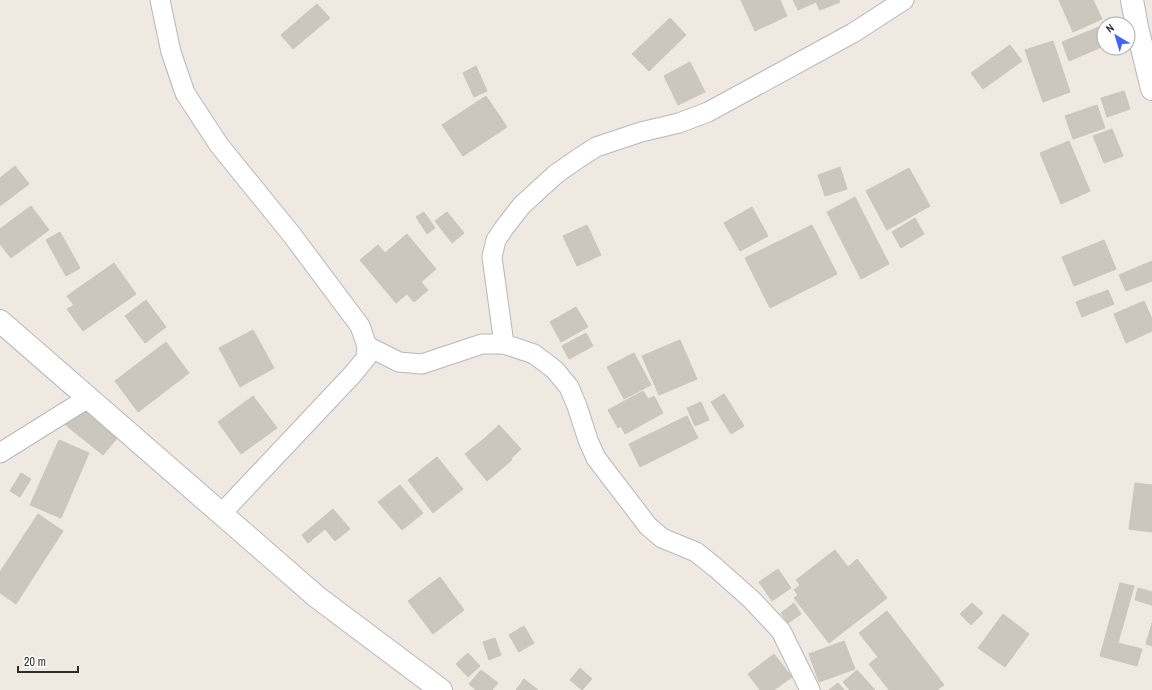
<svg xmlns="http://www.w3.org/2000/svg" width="1152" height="690" font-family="'Archivo Narrow',sans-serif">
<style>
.building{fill:#cbc7bf;stroke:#cbc5ba}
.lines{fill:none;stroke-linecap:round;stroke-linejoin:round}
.street-casing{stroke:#b4b7c1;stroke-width:21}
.secondary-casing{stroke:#b4b7c1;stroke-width:24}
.street{stroke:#fff;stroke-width:19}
.secondary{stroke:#fff;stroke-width:22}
</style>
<rect width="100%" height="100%" fill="#efe9e1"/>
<g class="building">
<path d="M741 0H780L787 16 755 31Z"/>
<path d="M793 0H839L840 2 820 10 816 2 798 10Z"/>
<path d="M1059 0H1093L1102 19 1073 32Z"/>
<path d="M317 4 330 18 293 49 281 35Z"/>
<path d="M670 18 686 35 649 71 632 54Z"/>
<path d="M1104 25V46L1069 61 1062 42Z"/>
<path d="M1053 41 1070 92 1043 102 1025 50Z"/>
<path d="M1010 45 1022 61 983 89 971 73Z"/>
<path d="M690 62 705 92 678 105 664 76Z"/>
<path d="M476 66 487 91 474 97 463 73Z"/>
<path d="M1124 91 1130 109 1107 117 1101 98Z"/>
<path d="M486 96 507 127 463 156 442 125Z"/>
<path d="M1097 105 1105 128 1073 139 1065 116Z"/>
<path d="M1112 129 1123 156 1104 163 1093 136Z"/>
<path d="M1069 141 1090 191 1061 204 1040 153Z"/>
<path d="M15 166 29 184 0 206V178Z"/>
<path d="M840 167 847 189 825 196 818 175Z"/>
<path d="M909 168 930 206 887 230 866 191Z"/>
<path d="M855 197 889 264 861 279 827 212Z"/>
<path d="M31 206 49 230 11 258 0 244V229Z"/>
<path d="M752 207 768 236 740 251 724 223Z"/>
<path d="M424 212 435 228 427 234 416 217Z"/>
<path d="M447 212 464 233 452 243 435 221Z"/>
<path d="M915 218 924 234 901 248 892 232Z"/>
<path d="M587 225 601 255 577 266 563 236Z"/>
<path d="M812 225 837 274 770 308 745 258Z"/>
<path d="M60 232 80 268 66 276 46 240Z"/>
<path d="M407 234 436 269 421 282 428 290 414 302 407 294 396 303 360 260 378 245 385 253Z"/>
<path d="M1104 240 1116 269 1074 286 1062 257Z"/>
<path d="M1152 261V281L1126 291 1119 275Z"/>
<path d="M114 263 136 294 83 331 67 309 74 305 67 296Z"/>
<path d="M1108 290 1114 304 1082 317 1076 302Z"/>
<path d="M146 300 166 327 145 343 125 316Z"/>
<path d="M1144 301 1152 319V331L1126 343 1114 314Z"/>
<path d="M576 307 588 327 561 342 550 322Z"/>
<path d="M253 330 274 368 240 387 219 348Z"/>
<path d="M586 333 593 346 569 359 562 346Z"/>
<path d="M680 340 697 379 659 395 642 356Z"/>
<path d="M166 342 189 373 138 412 115 381Z"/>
<path d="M634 353 651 385 624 399 607 367Z"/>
<path d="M643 391 648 399 654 396 663 413 625 434 621 426 618 428 608 410Z"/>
<path d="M724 394 744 426 731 434 711 402Z"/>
<path d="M253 396 277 428 241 454 218 422Z"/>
<path d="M701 402 709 420 695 426 687 408Z"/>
<path d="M79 405 118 437 103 455 63 423Z"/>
<path d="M687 416 698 438 640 467 629 444Z"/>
<path d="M499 425 521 449 491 477 469 453Z"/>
<path d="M490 434 512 460 487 481 465 454Z"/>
<path d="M59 440 89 453 61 518 30 505Z"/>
<path d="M437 457 463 489 433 513 408 480Z"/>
<path d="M21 473 31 479 20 497 10 491Z"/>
<path d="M1135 483 1152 485V532L1129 529Z"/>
<path d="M400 485 423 513 402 530 378 502Z"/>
<path d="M333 509 350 529 335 541 325 529 308 543 302 535Z"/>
<path d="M38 514 63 531 16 604 0 593V572Z"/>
<path d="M835 550 848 567 857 559 887 598 829 643 794 598 798 595 794 590 800 585 796 580Z"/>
<path d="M778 569 791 588 772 601 759 582Z"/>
<path d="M440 577 464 610 433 634 408 601Z"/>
<path d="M1120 583 1134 586 1118 643 1142 649 1137 666 1100 656Z"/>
<path d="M1138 588 1152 592V605L1135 600Z"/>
<path d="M794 603 801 614 788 623 781 613Z"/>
<path d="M972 603 983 613 971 625 960 614Z"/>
<path d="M887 611 944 685 937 690H889L869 664 878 657 859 633Z"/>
<path d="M1003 614 1029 634 1005 667 978 648Z"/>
<path d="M1152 623V646L1146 644Z"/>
<path d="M524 626 534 643 519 652 509 635Z"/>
<path d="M495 638 501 655 489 660 483 642Z"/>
<path d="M844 641 855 669 819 682 809 654Z"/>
<path d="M468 653 480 666 468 677 456 664Z"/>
<path d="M774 654 792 677 774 690H760L748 674Z"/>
<path d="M580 668 592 679 582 690 570 680Z"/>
<path d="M481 670 498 683 492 690H476L469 684Z"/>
<path d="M857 670 875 690H850L843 682Z"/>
<path d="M524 679 538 690H516Z"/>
<path d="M838 683 844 690H829Z"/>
</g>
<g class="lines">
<defs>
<g id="street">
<path d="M160 0 171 52 185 93 219 145 292 235 360 326 367 346 366 358 352 375 221 514"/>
<path d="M504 344 492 257 496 240 504 228 522 205 556 174 579 158 596 147 641 132 679 123 708 112 853 33 904 0"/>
<path d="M367 346 399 362 422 364 482 344H504L534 354 555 370 569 387 577 406 588 440 596 458 648 526 662 538 696 552 716 568 752 600 781 631 810 690"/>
<path d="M0 453 88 398"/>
</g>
<g id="secondary">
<path d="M1132 0 1137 27 1152 89"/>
<path d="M0 321 317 597 441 690"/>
</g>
</defs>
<use href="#street" class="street-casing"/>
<use href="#secondary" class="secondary-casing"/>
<use href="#street" class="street"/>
<use href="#secondary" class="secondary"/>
</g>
<g transform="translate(1116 36) rotate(322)"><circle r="19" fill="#ffffff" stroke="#ababab"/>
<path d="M0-3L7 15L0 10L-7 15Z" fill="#4264fb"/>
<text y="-6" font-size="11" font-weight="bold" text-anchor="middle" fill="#2e2e2e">N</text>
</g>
<path d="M18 666v6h60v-6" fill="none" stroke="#2e2e2e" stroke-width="2"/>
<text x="24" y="666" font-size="12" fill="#2e2e2e" stroke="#ffffff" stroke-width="3" paint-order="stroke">20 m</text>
</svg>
